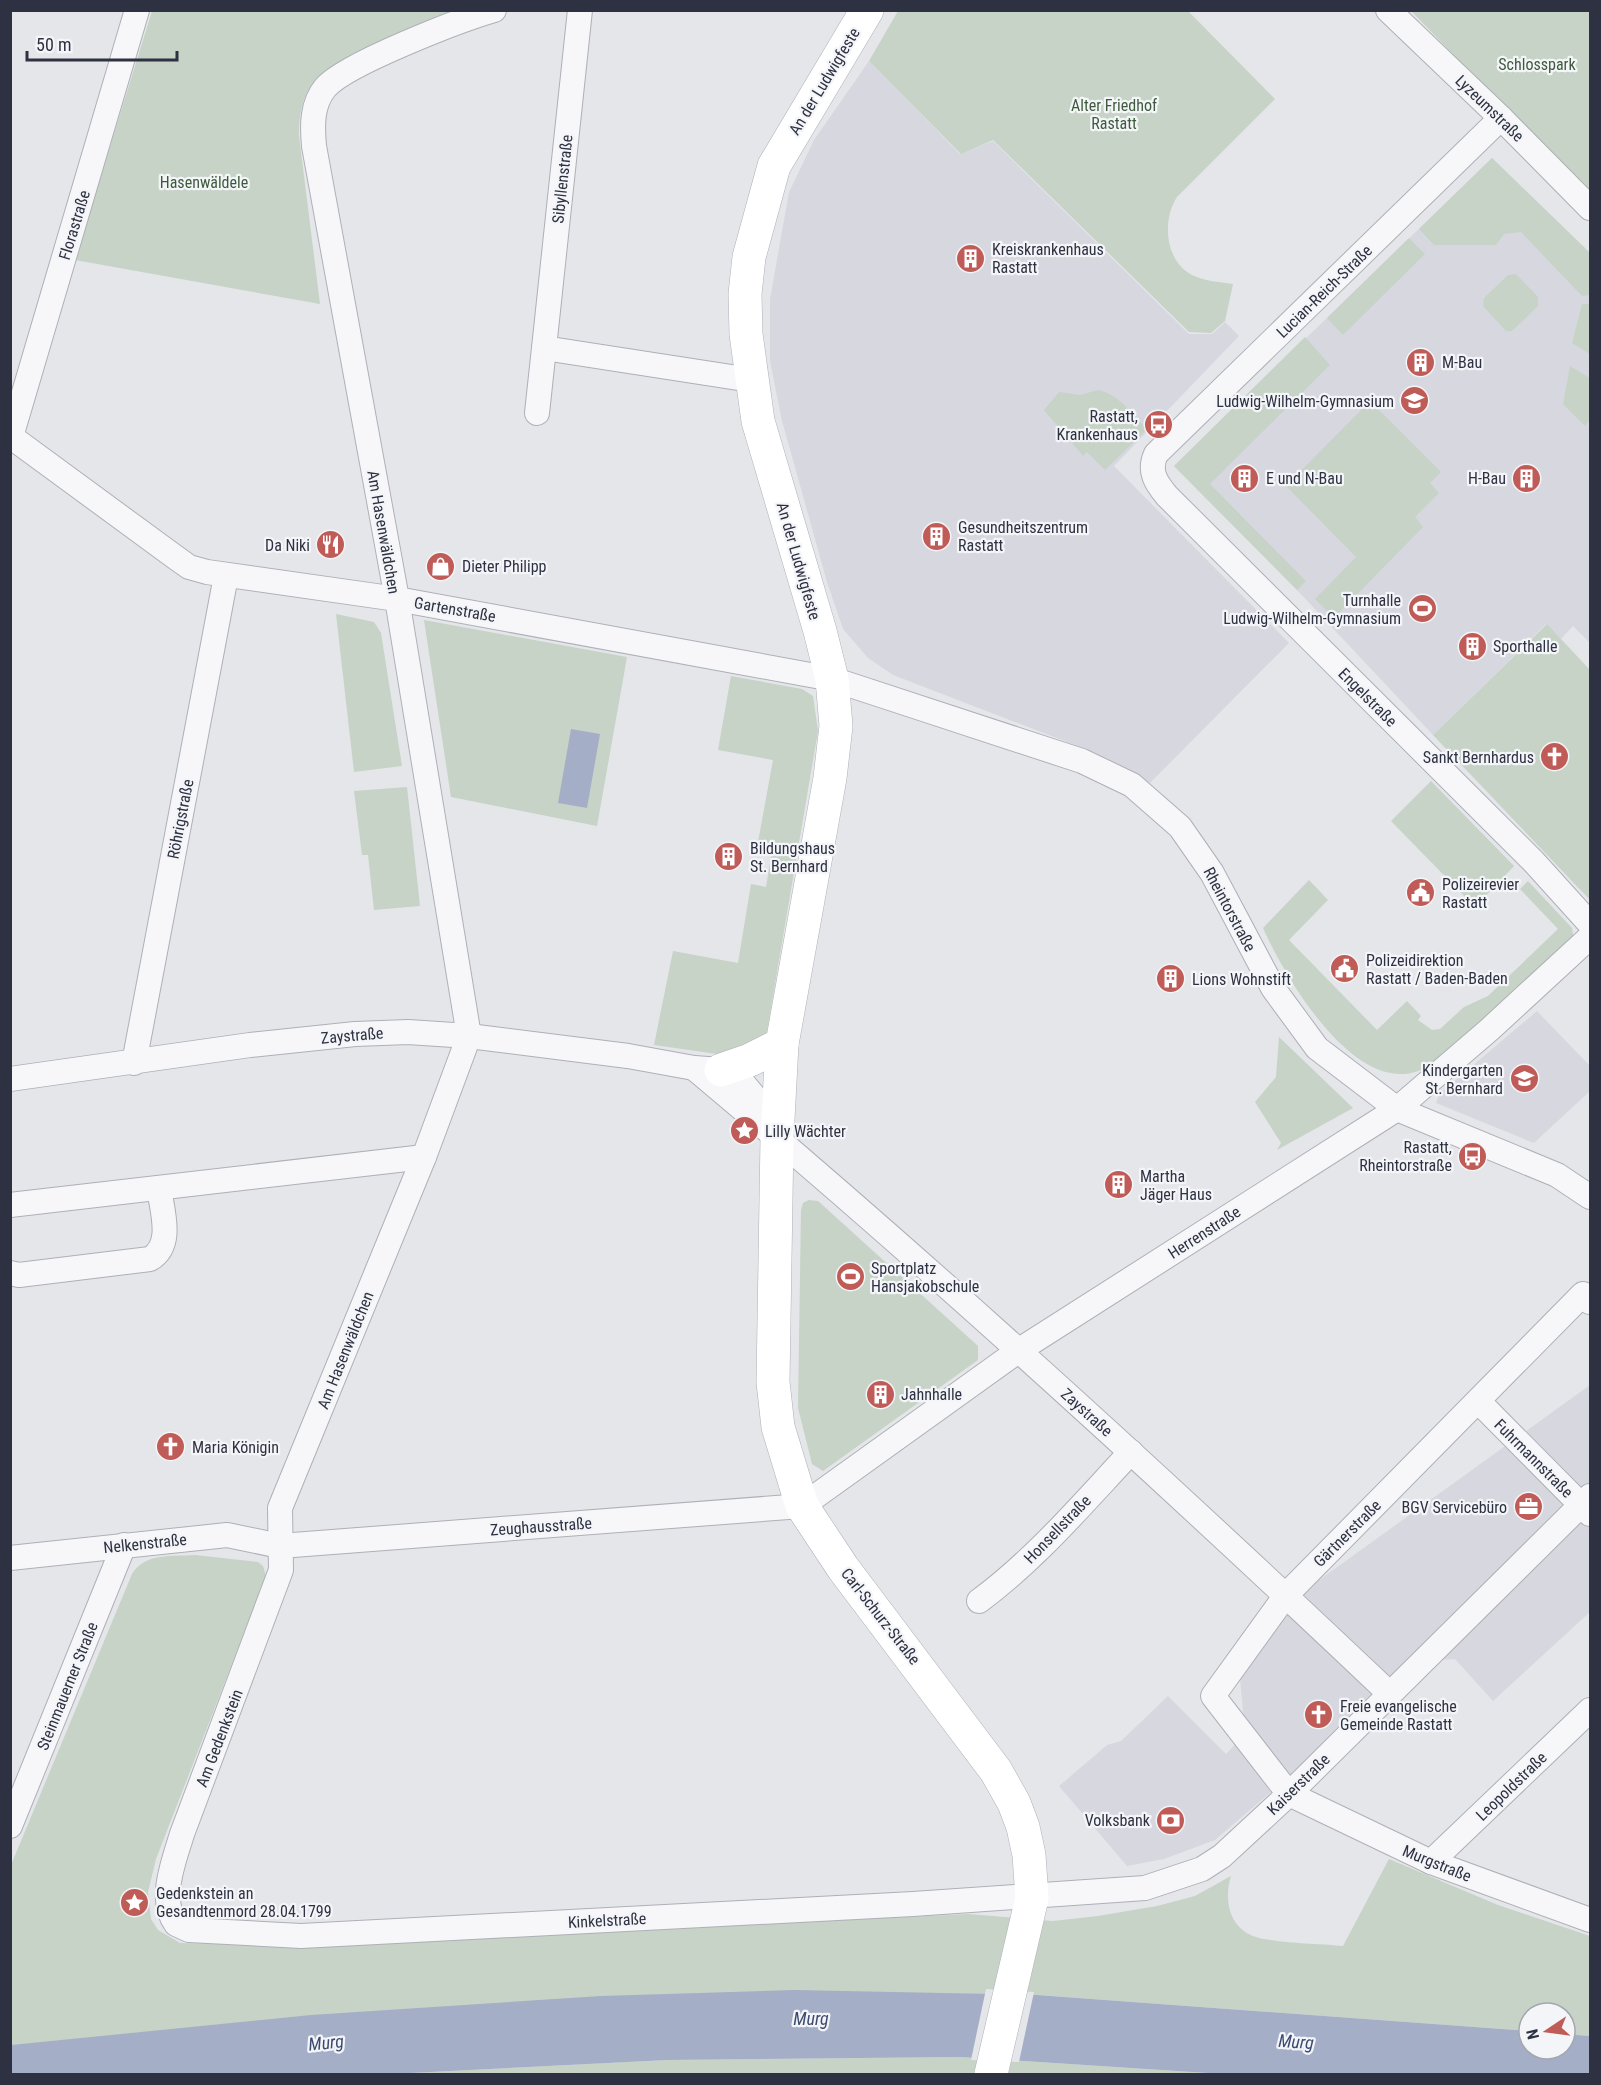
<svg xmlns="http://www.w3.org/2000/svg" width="1601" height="2085" font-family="'Roboto Condensed',sans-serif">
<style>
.built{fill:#d7d8df}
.green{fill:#c7d3c6}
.water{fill:#a4aec6}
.pier{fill:#e4e6ea}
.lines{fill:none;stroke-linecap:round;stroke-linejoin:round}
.street-casing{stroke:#adb0b7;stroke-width:26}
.secondary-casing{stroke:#adb0b7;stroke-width:34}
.street{stroke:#f7f7f9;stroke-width:24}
.secondary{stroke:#fff;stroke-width:33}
.labels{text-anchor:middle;stroke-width:4.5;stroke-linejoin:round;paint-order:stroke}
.park-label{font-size:16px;fill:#3d5b3c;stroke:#f4f5f8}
.street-label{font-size:16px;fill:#2e3141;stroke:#f4f5f8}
.poi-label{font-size:16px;fill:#2e3141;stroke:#f4f5f8;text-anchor:start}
.water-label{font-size:18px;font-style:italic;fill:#3c4a71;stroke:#f4f5f8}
</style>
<rect width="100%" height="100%" fill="#e4e6ea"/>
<g class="built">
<path d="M869 61 960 154 993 141 1189 334H1212L1225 322 1239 336 1114 466 1289 643 1150 783 1093 752 893 675 868 658 843 629 827 582 782 421 770 361V299L789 192 814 140Z"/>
<path d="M1492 158 1590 253V643L1573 626 1561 639 1546 624 1433 735 1297 590 1174 466Z"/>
<path d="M1537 1011 1590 1066V1091L1534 1143 1436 1103 1439 1094Z"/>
<path d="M1590 1385V1612L1493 1701 1455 1659 1409 1662 1280 1784 1215 1840 1164 1859 1127 1866 1059 1786 1107 1745 1121 1741 1168 1696 1226 1754 1245 1734 1240 1678 1297 1596Z"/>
</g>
<g class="green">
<path d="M152 11H456L328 69C304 86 299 108 299 136L320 304 75 260Z"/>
<path d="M898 11H1188L1275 99 1177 197C1162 220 1165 259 1190 274 1203 281 1219 282 1233 284L1225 321 1211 333 1189 332 993 140 961 154 869 61Z"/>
<path d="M1411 11H1590V195Z"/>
<path d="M1492 158 1590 253V295L1582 296 1521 232 1504 234 1496 245H1434L1419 229Z"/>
<path d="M1409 238 1425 254 1343 335 1327 318Z"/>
<path d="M1516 274 1538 297V306L1512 331H1506L1483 306 1484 298 1508 275Z"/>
<path d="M1582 304H1590V354L1572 343Z"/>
<path d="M1305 337 1330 365 1210 484 1306 581 1297 590 1174 466Z"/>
<path d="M1570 366 1590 378V420L1585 426 1563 404Z"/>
<path d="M1098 390C1119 394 1132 414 1147 429L1105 470 1087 452 1083 456 1044 410 1059 392 1080 395Z"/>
<path d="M1370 401 1441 472 1430 483 1439 493 1415 517 1423 527 1334 618 1315 599 1356 557 1286 486Z"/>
<path d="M336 614 374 622 381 633 402 766 354 772Z"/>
<path d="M424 620 627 657 597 826 451 797Z"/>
<path d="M1547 624 1590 670V900L1433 735Z"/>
<path d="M731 676 802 689 813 696 818 731 766 1037 731 1056 654 1045 673 951 738 963 751 884 766 887 773 845 758 842 773 760 718 750Z"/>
<path d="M1431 781 1514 866 1475 907 1391 821Z"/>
<path d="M407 787 420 906 374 910 368 855H362L354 791Z"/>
<path d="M1309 880 1328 900 1289 940 1377 1030 1407 1001 1421 1016 1418 1020 1432 1030 1440 1029 1464 1007 1488 996 1558 929 1520 889 1528 881 1572 928 1574 940 1433 1063C1364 1113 1286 980 1263 928Z"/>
<path d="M1279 1037 1353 1108 1277 1150 1281 1143 1255 1102 1276 1077Z"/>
<path d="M809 1200 818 1201 978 1346V1360L823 1471 812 1464 798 1408 801 1210 803 1203Z"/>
<path d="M195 1555 258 1562 263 1566 266 1576 156 1859 148 1892 151 1919 158 1930 180 1943 306 1946 968 1914 1053 1921 1098 1916 1157 1906 1195 1896 1231 1876C1224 1898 1228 1926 1253 1936 1270 1943 1322 1944 1343 1946L1389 1859 1498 1905 1590 1936V2036L1565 2034V2013H1529V2031L1037 1995 11 2045V1865L132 1574C146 1552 172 1557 195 1555Z"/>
<path d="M960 2057 1223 2074H391L668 2060Z"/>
</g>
<g class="water">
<path d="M571 729 600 734 587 808 558 803Z"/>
<path d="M794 1990 1037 1995 1529 2031V2049H1565V2034L1590 2036V2074H1223L960 2057 668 2060 391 2074H11V2045L311 2015 601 1996Z"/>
</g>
<path class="pier" d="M986 1989 1034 1992 1019 2062 971 2060Z"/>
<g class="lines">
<defs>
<g id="street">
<path d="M494 10C460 20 345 64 325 88 312 104 312 125 314 146L397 599 469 1036 424 1157 280 1508 281 1570 182 1834C174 1861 158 1899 176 1924L189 1930 301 1936 913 1904 1145 1888 1202 1869 1222 1856 1289 1794 1590 1496"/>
<path d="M580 10 544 348 751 380"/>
<path d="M1388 10 1501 118 1590 208"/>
<path d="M1501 118 1156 454C1148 471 1156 483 1167 496L1534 862 1590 924"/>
<path d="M537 413 544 348"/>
<path d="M10 436 175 557 189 567 207 572 397 599 832 679 1082 761 1132 785 1180 827 1212 873 1273 988 1317 1048 1397 1109 1557 1175 1590 1197"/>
<path d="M10 440 137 10"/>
<path d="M134 1063 226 576"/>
<path d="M694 1068C933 1268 1164 1480 1390 1694"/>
<path d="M10 1079 250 1045 355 1034 408 1032 469 1036 628 1056 694 1068 721 1070 743 1083 757 1100 771 1125"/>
<path d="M10 1205 424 1157"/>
<path d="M10 1273 19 1275 150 1259C174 1245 162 1211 159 1188"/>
<path d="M1590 1302 1583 1294 1286 1595 1213 1696 1289 1794 1431 1862 1590 1920"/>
<path d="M1478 1401 1590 1514"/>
<path d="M10 1558 227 1535 280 1546 802 1506 1018 1351 1397 1109 1489 1030 1590 937"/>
<path d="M979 1601C1036 1559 1083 1503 1131 1452"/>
<path d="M10 1826 124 1545"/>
<path d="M1431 1862 1590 1710"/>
</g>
<g id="secondary">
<path d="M867 10 774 166 749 257 745 294 746 334 758 421 820 631 832 679 836 726 830 778 782 1044 777 1138 773 1382 778 1427 802 1506 843 1568 996 1771 1014 1803 1023 1827 1029 1855 1032 1898 991 2074"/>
<path d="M721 1070 750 1060 782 1044"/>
</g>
</defs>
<use href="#street" class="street-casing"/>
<use href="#secondary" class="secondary-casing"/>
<use href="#street" class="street"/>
<use href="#secondary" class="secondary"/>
</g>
<defs>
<symbol id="building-disc" viewBox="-11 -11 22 22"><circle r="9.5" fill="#c05c58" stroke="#f4f5f8"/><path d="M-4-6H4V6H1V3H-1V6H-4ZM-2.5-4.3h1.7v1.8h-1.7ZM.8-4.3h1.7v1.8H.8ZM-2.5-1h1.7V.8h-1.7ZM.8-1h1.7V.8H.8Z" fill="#fff"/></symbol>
<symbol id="school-disc" viewBox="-11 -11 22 22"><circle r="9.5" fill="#c05c58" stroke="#f4f5f8"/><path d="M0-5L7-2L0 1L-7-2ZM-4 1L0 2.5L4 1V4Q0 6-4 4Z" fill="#fff"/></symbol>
<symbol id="bus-disc" viewBox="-11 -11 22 22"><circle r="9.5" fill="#c05c58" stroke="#f4f5f8"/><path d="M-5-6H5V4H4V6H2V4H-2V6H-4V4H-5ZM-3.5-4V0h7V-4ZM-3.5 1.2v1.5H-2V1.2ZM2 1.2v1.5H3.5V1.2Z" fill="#fff"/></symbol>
<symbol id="restaurant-disc" viewBox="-11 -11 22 22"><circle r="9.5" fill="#c05c58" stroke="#f4f5f8"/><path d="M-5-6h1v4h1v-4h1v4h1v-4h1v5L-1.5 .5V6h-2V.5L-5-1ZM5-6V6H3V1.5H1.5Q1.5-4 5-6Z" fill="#fff"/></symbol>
<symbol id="shop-disc" viewBox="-11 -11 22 22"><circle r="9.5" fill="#c05c58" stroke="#f4f5f8"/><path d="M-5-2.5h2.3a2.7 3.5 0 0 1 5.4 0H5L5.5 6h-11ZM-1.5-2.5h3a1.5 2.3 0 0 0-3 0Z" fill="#fff"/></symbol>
<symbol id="stadium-disc" viewBox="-11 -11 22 22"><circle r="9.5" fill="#c05c58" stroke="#f4f5f8"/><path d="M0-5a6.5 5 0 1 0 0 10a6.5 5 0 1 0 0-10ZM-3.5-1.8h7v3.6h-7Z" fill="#fff"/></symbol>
<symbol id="church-disc" viewBox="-11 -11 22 22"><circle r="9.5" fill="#c05c58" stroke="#f4f5f8"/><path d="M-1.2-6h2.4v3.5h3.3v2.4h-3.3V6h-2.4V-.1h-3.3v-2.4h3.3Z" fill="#fff"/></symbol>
<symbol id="civic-disc" viewBox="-11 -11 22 22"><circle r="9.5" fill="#c05c58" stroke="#f4f5f8"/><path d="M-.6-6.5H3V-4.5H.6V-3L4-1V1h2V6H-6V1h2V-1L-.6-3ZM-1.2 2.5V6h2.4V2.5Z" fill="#fff"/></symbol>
<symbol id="sight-disc" viewBox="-11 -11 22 22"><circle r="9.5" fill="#c05c58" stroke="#f4f5f8"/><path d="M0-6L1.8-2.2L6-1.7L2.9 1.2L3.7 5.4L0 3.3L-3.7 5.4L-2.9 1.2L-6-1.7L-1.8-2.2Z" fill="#fff"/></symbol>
<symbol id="office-disc" viewBox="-11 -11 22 22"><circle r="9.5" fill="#c05c58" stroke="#f4f5f8"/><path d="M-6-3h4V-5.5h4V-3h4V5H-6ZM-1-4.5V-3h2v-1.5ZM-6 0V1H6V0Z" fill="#fff"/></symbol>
<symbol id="bank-disc" viewBox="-11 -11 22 22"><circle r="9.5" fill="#c05c58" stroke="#f4f5f8"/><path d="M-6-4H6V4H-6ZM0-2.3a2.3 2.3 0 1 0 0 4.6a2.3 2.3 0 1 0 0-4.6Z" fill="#fff"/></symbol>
</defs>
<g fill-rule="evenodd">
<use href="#building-disc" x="954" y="242" width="33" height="33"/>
<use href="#building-disc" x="1404" y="346" width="33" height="33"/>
<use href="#school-disc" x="1398" y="384" width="33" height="33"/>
<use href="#bus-disc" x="1142" y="408" width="33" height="33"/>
<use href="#building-disc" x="1228" y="462" width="33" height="33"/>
<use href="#building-disc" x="1510" y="462" width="33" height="33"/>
<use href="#building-disc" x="920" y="520" width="33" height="33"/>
<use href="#restaurant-disc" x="314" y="528" width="33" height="33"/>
<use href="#shop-disc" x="424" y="550" width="33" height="33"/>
<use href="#stadium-disc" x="1406" y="592" width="33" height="33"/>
<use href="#building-disc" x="1456" y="630" width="33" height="33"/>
<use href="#church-disc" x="1538" y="740" width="33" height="33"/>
<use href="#building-disc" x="712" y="840" width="33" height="33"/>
<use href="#civic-disc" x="1404" y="876" width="33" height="33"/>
<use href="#civic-disc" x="1328" y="952" width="33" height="33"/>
<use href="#building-disc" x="1154" y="962" width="33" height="33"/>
<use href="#school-disc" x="1508" y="1062" width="33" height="33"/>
<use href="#sight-disc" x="728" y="1114" width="33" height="33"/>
<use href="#bus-disc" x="1456" y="1140" width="33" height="33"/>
<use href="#building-disc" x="1102" y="1168" width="33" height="33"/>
<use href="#stadium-disc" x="834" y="1260" width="33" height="33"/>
<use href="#building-disc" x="864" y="1378" width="33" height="33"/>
<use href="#church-disc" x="154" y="1430" width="33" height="33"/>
<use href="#office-disc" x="1512" y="1490" width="33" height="33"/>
<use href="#church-disc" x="1302" y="1698" width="33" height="33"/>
<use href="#bank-disc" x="1154" y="1804" width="33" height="33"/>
<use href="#sight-disc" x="118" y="1886" width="33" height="33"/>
</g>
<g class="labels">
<g class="park-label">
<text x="1537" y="70">Schlosspark</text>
<text x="1114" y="111">Alter Friedhof<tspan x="1114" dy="18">Rastatt</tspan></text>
<text x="204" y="188">Hasenwäldele</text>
</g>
<g class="street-label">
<text transform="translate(824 81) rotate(-59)" y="6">An der Ludwigfeste</text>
<text transform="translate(1490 108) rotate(44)" y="6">Lyzeumstraße</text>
<text transform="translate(562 179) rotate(-84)" y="6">Sibyllenstraße</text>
<text transform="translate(74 225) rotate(-73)" y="6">Florastraße</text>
<text transform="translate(1324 291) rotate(-44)" y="6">Lucian-Reich-Straße</text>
<text transform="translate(384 532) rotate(80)" y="6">Am Hasenwäldchen</text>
<text transform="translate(799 561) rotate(74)" y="6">An der Ludwigfeste</text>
<text transform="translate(455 609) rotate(10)" y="6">Gartenstraße</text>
<text transform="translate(1368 697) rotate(45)" y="6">Engelstraße</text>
<text transform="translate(180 819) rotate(-79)" y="6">Röhrigstraße</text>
<text transform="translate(1230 909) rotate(62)" y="6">Rheintorstraße</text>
<text transform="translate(352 1035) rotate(-5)" y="6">Zaystraße</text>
<text transform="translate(1204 1232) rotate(-33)" y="6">Herrenstraße</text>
<text transform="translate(345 1350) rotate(-68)" y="6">Am Hasenwäldchen</text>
<text transform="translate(1087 1412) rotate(42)" y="6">Zaystraße</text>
<text transform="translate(1534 1458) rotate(45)" y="6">Fuhrmannstraße</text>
<text transform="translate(541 1526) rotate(-4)" y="6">Zeughausstraße</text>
<text transform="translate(1057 1529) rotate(-46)" y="6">Honsellstraße</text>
<text transform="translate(1347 1533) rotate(-45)" y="6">Gärtnerstraße</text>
<text transform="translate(145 1543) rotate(-6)" y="6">Nelkenstraße</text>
<text transform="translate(881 1616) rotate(52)" y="6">Carl-Schurz-Straße</text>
<text transform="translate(67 1686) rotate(-68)" y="6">Steinmauerner Straße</text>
<text transform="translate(219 1738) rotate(-69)" y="6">Am Gedenkstein</text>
<text transform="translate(1298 1784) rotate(-44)" y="6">Kaiserstraße</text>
<text transform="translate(1511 1786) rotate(-44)" y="6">Leopoldstraße</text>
<text transform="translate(1437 1863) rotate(22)" y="6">Murgstraße</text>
<text transform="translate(607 1920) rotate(-3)" y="6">Kinkelstraße</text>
</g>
<g class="poi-label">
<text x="992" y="255">Kreiskrankenhaus<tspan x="992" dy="18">Rastatt</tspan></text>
<text x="1442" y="368">M-Bau</text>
<text x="1394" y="407" text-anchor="end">Ludwig-Wilhelm-Gymnasium</text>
<text x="1138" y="422" text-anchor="end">Rastatt,<tspan x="1138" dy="18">Krankenhaus</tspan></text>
<text x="1266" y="484">E und N-Bau</text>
<text x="1506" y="484" text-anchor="end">H-Bau</text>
<text x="958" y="533">Gesundheitszentrum<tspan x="958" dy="18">Rastatt</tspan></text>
<text x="310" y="551" text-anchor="end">Da Niki</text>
<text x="462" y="572">Dieter Philipp</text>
<text x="1401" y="606" text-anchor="end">Turnhalle<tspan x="1401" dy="18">Ludwig-Wilhelm-Gymnasium</tspan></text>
<text x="1493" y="652">Sporthalle</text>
<text x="1534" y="763" text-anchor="end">Sankt Bernhardus</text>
<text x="750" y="854">Bildungshaus<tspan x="750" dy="18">St. Bernhard</tspan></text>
<text x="1442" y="890">Polizeirevier<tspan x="1442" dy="18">Rastatt</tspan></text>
<text x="1366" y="966">Polizeidirektion<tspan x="1366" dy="18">Rastatt / Baden-Baden</tspan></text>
<text x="1192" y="985">Lions Wohnstift</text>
<text x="1503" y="1076" text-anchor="end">Kindergarten<tspan x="1503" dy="18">St. Bernhard</tspan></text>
<text x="765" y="1137">Lilly Wächter</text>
<text x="1452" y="1153" text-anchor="end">Rastatt,<tspan x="1452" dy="18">Rheintorstraße</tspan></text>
<text x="1140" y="1182">Martha<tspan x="1140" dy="18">Jäger Haus</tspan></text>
<text x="871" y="1274">Sportplatz<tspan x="871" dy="18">Hansjakobschule</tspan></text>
<text x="901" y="1400">Jahnhalle</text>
<text x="192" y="1453">Maria Königin</text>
<text x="1507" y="1513" text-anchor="end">BGV Servicebüro</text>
<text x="1340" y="1712">Freie evangelische<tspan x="1340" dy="18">Gemeinde Rastatt</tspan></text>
<text x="1150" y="1826" text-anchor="end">Volksbank</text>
<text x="156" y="1899">Gedenkstein an<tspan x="156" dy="18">Gesandtenmord 28.04.1799</tspan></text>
</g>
<g class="water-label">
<text x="811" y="2025">Murg</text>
<text transform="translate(1296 2042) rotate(4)" y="6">Murg</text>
<text transform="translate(326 2043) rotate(-6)" y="6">Murg</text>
</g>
</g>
<rect width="1601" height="2085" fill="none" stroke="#2e3141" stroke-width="24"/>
<g transform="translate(1547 2031) rotate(257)"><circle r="28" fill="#f4f5f8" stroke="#a5a7af" stroke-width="1.5"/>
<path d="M0-4.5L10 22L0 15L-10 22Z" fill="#c05c58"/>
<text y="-9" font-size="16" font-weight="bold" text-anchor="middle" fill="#2e3141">N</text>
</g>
<path d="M27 51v9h150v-9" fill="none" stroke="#2e3141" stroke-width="3"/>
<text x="36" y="51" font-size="18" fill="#2e3141" stroke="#f4f5f8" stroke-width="4.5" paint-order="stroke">50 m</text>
</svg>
